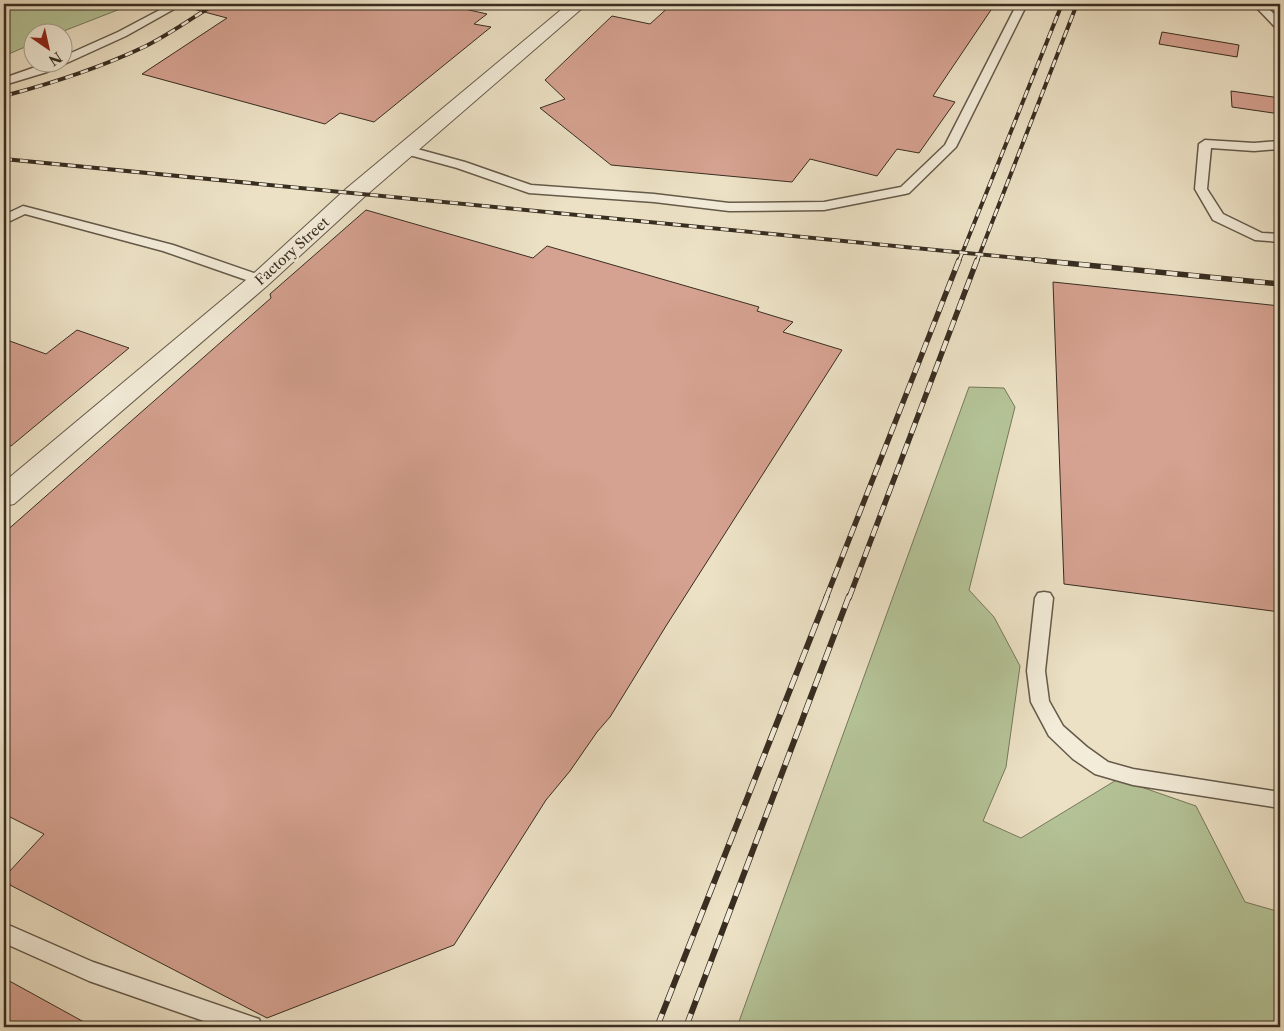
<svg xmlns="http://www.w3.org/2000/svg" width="1284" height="1031" font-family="'Libre Caslon Text',serif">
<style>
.green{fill:#b4c397;stroke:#76785c}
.building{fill:#d5a190;stroke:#382d21}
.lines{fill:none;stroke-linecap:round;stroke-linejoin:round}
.service-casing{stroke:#655a4a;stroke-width:3}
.minor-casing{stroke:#655a4a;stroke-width:2}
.service{fill:#f3ecd9;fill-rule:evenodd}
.minor{fill:#f3ecd9;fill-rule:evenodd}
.rail-far2-casing{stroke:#382d21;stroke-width:4}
.rail-far1-casing{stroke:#382d21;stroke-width:5.5}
.rail-casing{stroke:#382d21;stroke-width:6}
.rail-far2{stroke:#f3ecd9;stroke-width:2.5;stroke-dasharray:8;stroke-linecap:butt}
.rail-far1{stroke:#f3ecd9;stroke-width:4;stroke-dasharray:11;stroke-linecap:butt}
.rail{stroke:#f3ecd9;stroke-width:4.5;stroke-dasharray:14;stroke-linecap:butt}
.labels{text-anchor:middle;stroke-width:5;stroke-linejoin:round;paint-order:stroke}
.street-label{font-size:14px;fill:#382d21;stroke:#f3ecd9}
</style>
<rect width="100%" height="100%" fill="#ece1c5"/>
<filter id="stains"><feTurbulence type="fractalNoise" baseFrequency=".004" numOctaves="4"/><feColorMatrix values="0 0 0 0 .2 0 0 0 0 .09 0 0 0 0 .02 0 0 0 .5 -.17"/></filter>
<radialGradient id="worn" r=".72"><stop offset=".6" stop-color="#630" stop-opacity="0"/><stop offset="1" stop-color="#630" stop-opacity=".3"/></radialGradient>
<g class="green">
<path d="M4 4H133L61 32H32V44L4 56Z"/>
<path d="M969 387 1004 388 1015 407 969 590 994 617 1020 666 1006 767 983 821 1021 838 1118 779 1196 806 1245 902 1280 912V1027H737Z"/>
</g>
<g class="building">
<path d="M202 4H443L487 14 474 24 491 27 374 122 340 113 325 124 142 74 227 18 193 9Z"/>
<path d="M672 4H995L933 96 955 102 919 153 897 149 877 176 810 159 792 182 611 165 540 108 565 99 545 80 612 16 650 24Z"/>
<path d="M1162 32 1239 45 1237 57 1159 44Z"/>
<path d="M1231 91 1280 98V114L1232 107Z"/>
<path d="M366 210 533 258 547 246 759 307 757 311 793 322 783 332 842 350 666 626 610 717 597 732 570 771 546 800 454 945 267 1018 10 885 8 873 44 834 4 814V533L271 298 270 294Z"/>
<path d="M1053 282 1280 306V612L1064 584Z"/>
<path d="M77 330 129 348 11 446 4 443V339L46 354Z"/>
<path d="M4 978 93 1027H4Z"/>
</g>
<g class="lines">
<defs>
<g id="service">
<path d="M171 4H183L126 36 47 72 4 85V78L50 62H62V57L118 32Z"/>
<path d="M1017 4H1027L956 147 909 193 905 194 824 210 729 211 654 202 529 193 457 168 402 153 400 150 406 146 410 147 465 162 531 185 654 194 729 203 824 202 901 187 945 145Z"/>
<path d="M1253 4H1264L1280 20V29L1276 28Z"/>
<path d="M1205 140 1254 143 1280 141V149L1254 151 1211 148 1207 189 1223 214 1262 233 1280 234V242L1255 240 1213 220 1195 189 1199 144Z"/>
<path d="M23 206 173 245 265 277 267 280 265 283H255L163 251 25 214 4 224V215Z"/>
<path d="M1044 592 1050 593 1053 598 1045 671 1049 701 1063 726 1087 747 1108 762 1133 769 1280 792V808L1133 785 1095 774 1073 759 1049 736 1031 702 1027 671 1035 598 1038 593Z"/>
<path d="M4 923 93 962 259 1019 262 1027H221L89 981 4 943Z"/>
</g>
<path id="minor" d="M568 4H587L363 198 268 285 14 504 4 506V482L252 275 347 188Z"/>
</defs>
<use href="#service" class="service-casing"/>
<use href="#minor" class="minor-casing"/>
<use href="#service" class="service"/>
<use href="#minor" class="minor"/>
<defs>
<g id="rail-far2">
<path d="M4 96C53 83 100 68 146 46 170 34 192 18 215 4"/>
<path d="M4 159 1048 261"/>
<path d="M959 261 1062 4"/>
<path d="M977 261 1077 4"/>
</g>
<g id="rail-far1">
<path d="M1035 260 1280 284"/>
<path d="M826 598 959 260"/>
<path d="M849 598 977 260"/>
</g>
<g id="rail">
<path d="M657 1027 827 596"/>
<path d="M686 1027 849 596"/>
</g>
</defs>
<use href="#rail-far2" class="rail-far2-casing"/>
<use href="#rail-far1" class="rail-far1-casing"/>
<use href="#rail" class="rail-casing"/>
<use href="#rail-far2" class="rail-far2"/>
<use href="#rail-far1" class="rail-far1"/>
<use href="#rail" class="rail"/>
</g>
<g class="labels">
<g class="street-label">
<text transform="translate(292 251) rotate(-42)" y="5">Factory Street</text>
</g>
</g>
<rect width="1284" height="1031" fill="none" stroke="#ece1c5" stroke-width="20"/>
<rect x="5" y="5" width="1274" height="1021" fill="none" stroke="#382d21" stroke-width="2.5"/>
<rect x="10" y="10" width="1264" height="1011" fill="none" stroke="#382d21"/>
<g transform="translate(48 48) rotate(146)"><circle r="24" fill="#f3ecd9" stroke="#a8a08f"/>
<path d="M0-4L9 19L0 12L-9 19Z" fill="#8f2418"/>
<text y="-8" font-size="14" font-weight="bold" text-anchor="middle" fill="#382d21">N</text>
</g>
<rect width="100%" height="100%" filter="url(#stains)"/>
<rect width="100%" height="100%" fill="url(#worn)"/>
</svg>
